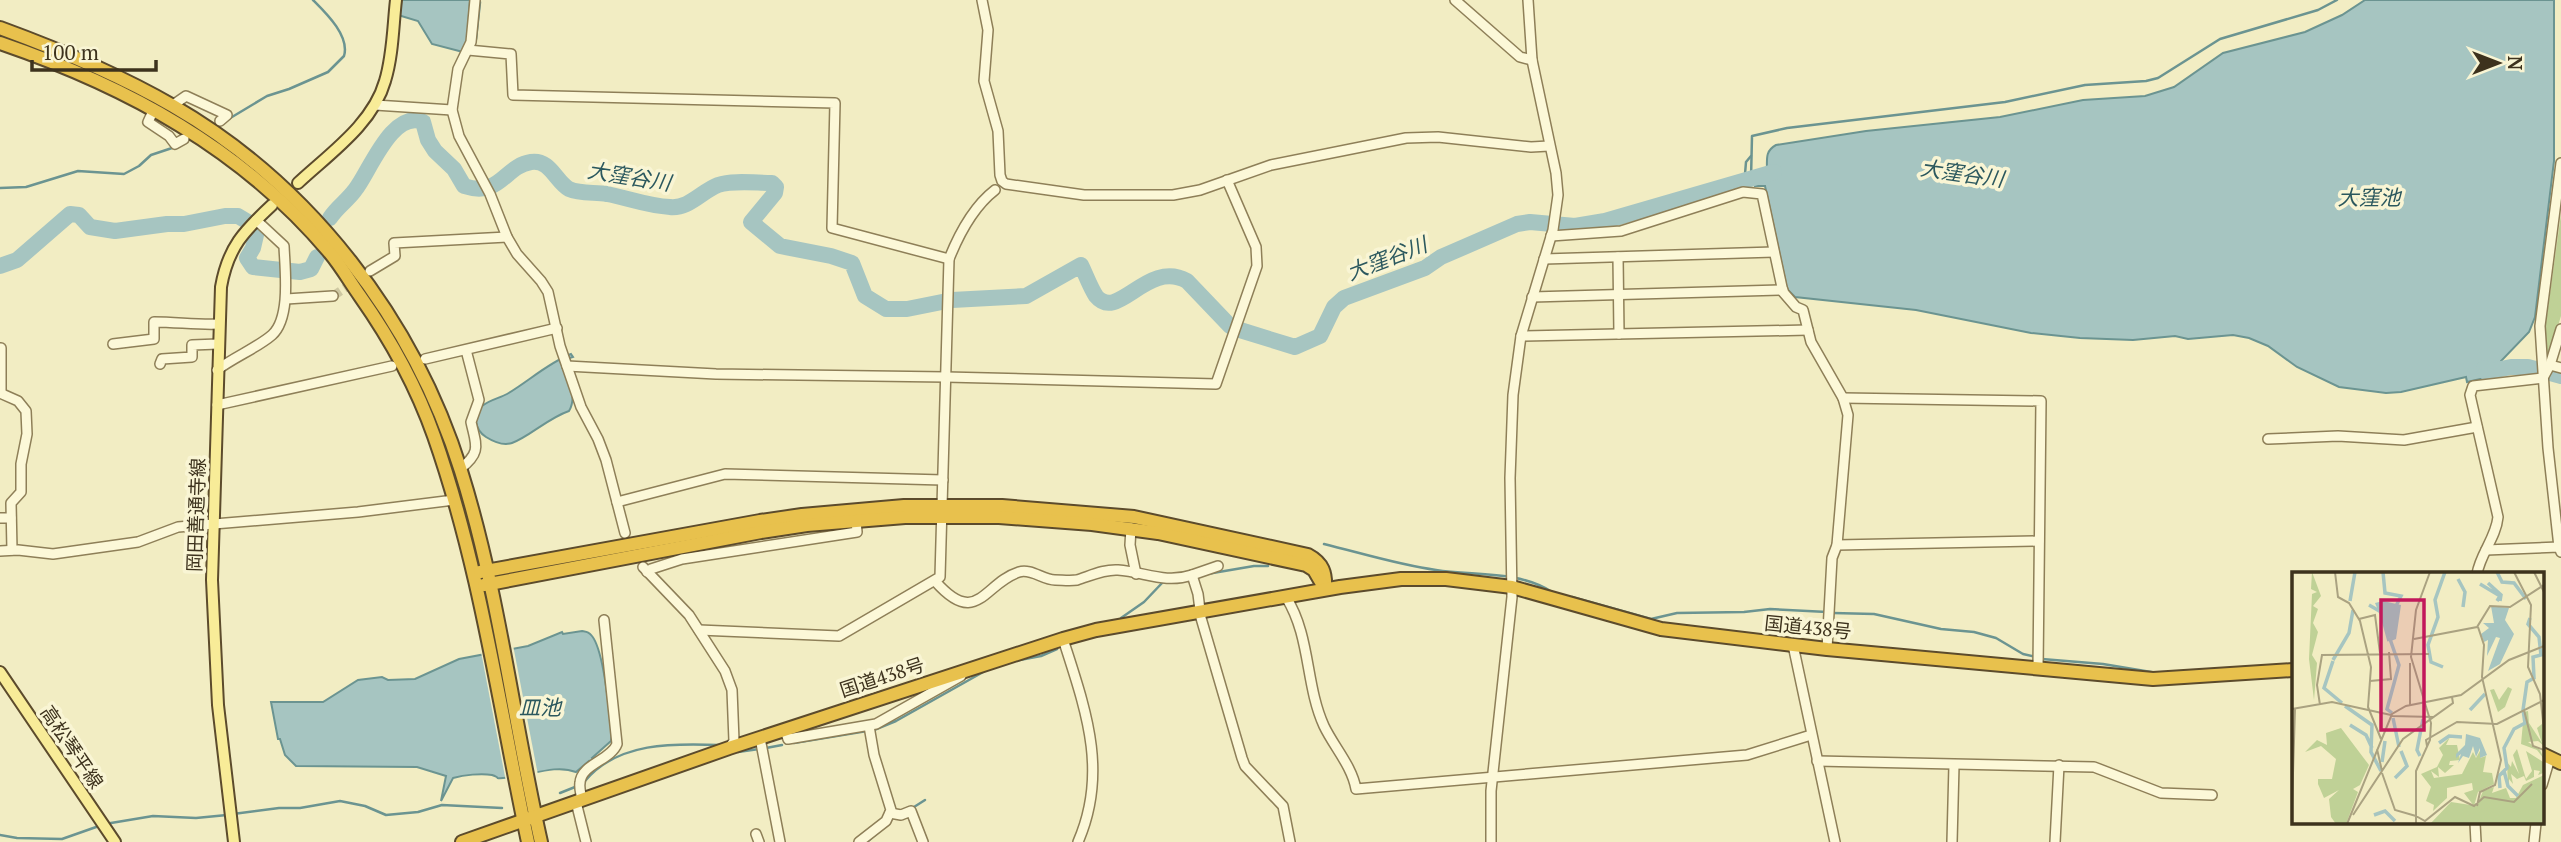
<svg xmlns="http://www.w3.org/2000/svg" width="2561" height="842" font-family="'PT Serif','Noto Sans JP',serif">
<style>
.green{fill:#bfd196}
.water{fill:#a6c5c1;stroke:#6b9491;stroke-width:2}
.pier{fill:#f2edc3}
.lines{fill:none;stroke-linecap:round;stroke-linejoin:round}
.stream{stroke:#6b9491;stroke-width:2.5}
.river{stroke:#a6c5c1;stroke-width:16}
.minor-tunnel{stroke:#cec8a2;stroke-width:9;stroke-dasharray:9 4.5;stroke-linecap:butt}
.minor-casing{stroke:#8e7f58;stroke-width:12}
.major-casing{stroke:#5c4b2c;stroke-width:14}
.highway-casing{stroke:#5c4b2c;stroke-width:16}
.minor{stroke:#fcf8d8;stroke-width:9}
.major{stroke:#f8ec98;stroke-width:10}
.highway{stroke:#e8c14d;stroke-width:12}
.labels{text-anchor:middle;stroke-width:7;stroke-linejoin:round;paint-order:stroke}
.street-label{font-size:19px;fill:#3d321d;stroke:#f9f5d4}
.water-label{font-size:21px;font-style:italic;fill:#2b585e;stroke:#f9f5d4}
.inset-river{fill:none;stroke:#a6c5c1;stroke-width:3.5}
.inset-road{fill:none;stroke:#aaa281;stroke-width:2}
.view{fill:#c2185b;fill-opacity:0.15;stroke:#c2185b;stroke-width:3.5}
.inset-edge{fill:none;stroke:#3d321d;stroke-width:3.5}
</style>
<rect width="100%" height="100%" fill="#f2edc3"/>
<path class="green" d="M2561 214V316L2547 361 2545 360 2544 337Z"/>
<g class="water">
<path d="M400 0H470L467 42 463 52 432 44 418 21 398 15Z"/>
<path d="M2365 0H2554V161L2535 317 2529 332 2501 361 2503 374 2467 382 2466 377 2401 392 2386 393 2339 387 2297 367 2268 346 2249 338 2233 335 2188 339 2175 336 2133 340 2080 338 2031 333 1916 310 1795 297 1787 289 1765 186H1755V173L1767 171C1767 159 1765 151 1776 145L1866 131 2000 117 2083 100 2145 96 2174 87 2223 53 2305 32 2342 15Z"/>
<path d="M571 354 573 357 560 361C568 376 578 396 569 411 548 418 529 437 512 443 503 446 494 442 486 437 475 430 472 415 482 406 489 400 500 398 507 394 529 381 548 363 571 354Z"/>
<path d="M582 631C587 632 589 632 592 636 604 651 609 711 612 732L611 741 592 758 594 761 591 764 589 761 576 772C553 763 527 778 503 778 493 779 502 778 492 775 481 773 464 775 453 778L441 801 446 776 417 767 296 766 285 755 280 739H278L271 702H323L358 680 382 677 388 680 415 679 459 659 528 646 562 632 563 634Z"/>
</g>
<path class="pier" d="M513 645 538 775 506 782 481 652Z"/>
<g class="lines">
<g class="stream">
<path d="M474 43 476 39 480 2"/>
<path d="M227 120 267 96 289 89 328 72 344 56C350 36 326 13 313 0"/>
<path d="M1751 156 1746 162 1745 174 1751 179"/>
<path d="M1751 179 1752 136 1787 128 2005 102 2085 85 2146 81 2158 78 2220 39 2318 10 2337 0"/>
<path d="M0 188 26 187 78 171 124 174 139 166 151 155 175 147"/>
<path d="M1324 544C1361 553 1399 565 1436 570 1475 576 1518 570 1552 592"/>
<path d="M1207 574 1254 566H1268"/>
<path d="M1572 597 1651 619 1677 613 1744 612 1770 609 1827 612"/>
<path d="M1833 613 1874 614 1941 629 1974 632 1996 638 2023 654 2036 657"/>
<path d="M1121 618 1144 602 1163 582"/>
<path d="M2042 659 2103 664 2157 673"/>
<path d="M1014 661 1041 656 1057 649"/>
<path d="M874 730 896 721 985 671"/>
<path d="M794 743 867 731"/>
<path d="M766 748 782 745"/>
<path d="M738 752 759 749"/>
<path d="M585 781C617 742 674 743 720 745"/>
<path d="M560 793 575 787"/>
<path d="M914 807 925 800"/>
<path d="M233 814 279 808H300L340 801 365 806 386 815 418 812 442 805 502 808"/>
<path d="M105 824 153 816 196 818 227 815"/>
<path d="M0 835 17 838 62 839 99 826"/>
<path d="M867 842 877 833"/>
</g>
<g class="river">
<path d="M330 218C337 207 347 201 355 190 369 173 392 109 423 122L428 140 435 151 454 169 464 186C501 198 504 166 531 162 550 159 556 182 569 189 580 194 595 192 607 194 628 198 648 206 670 207 689 209 702 191 718 185 733 180 756 183 772 183L776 187 775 193 751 222 780 246 831 256 852 263 865 296 886 309H907L952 300 1026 296 1081 265C1086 275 1090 287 1096 296 1118 323 1147 259 1187 281L1230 326 1240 330 1295 347 1320 336 1334 307 1344 298 1425 268 1441 257 1517 224 1530 222 1575 226 1605 221 1774 172"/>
<path d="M256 235 253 248 247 258 253 267 300 272 311 269 317 257"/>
<path d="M0 266 17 260 70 214 79 215 90 227 115 231 167 224H184L225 216H238L248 222"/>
<path d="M2484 368 2486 372 2511 367H2528L2561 376"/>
</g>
<path class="minor-tunnel" d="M333 296 354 282"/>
<defs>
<g id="minor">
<path d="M475 0 471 42 458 69 452 110 459 136 490 194 507 237 517 254 541 281 548 292 560 346 581 407 598 439 606 460 625 533"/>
<path d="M982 0 988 30 984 81 998 131 1000 175 1002 181 1006 184 1084 195H1173L1200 190 1271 165 1406 138 1438 137 1531 147 1549 146"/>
<path d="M1455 0 1520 57 1532 60"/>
<path d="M468 50 511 54 513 95 835 103 832 228 949 259"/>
<path d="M173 105 186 96 227 115 220 121"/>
<path d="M375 105 452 110"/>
<path d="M154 109 148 122 169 136 175 144 184 139"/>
<path d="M1551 236 1621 231 1743 192 1762 194 1783 292 1796 307 1803 310 1811 342 1843 398 1848 415 1837 545 1832 558 1827 649"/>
<path d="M1618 257 1619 334"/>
<path d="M1544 259 1774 252"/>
<path d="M370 271 395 256 394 243 507 237"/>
<path d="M1532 297 1783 290"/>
<path d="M286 299 333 296"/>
<path d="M1521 336 1808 330"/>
<path d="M113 344 154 339V322C177 322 197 325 219 324"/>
<path d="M425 359 557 328"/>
<path d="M160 364 162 359 192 357V345L218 344"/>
<path d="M2550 365 2561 368"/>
<path d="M567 366 716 374 946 377 1216 384 1257 266 1256 247 1227 180"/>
<path d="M217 370C234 357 257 348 272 335 291 318 285 270 284 246L256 220"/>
<path d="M2544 376 2550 365 2561 329"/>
<path d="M0 393 18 401 26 411 27 434 21 464V492L11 503 12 550"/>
<path d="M1 393V348"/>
<path d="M1843 398 2041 401 2038 669"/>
<path d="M217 405 392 366"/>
<path d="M2268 439 2338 436 2404 440 2477 427"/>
<path d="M460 469C482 452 476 445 471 422L479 400 466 350"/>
<path d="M617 502 725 474 943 480"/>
<path d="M0 518H11"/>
<path d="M1131 528 1130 545 1136 574"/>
<path d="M1837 545 2039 541"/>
<path d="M2559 547 2548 448 2540 326 2561 163"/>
<path d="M2486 550 2559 547 2561 552"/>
<path d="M0 551 18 550 53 554 138 542 178 527 358 512 454 500"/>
<path d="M643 567 689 615 725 671 732 690 734 741 729 748"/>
<path d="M647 572 651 569 682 559 857 532 856 520"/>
<path d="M2477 574C2480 554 2496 538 2498 517L2470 395 2473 386 2543 378"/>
<path d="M1192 575 1218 566"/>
<path d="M935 581C977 629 984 583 1019 572 1031 568 1043 580 1055 580 1062 580 1070 581 1077 580 1090 576 1104 569 1118 570 1145 572 1165 584 1192 575L1198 594 1201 618 1242 758 1245 766 1283 806 1290 842"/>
<path d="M1286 597C1311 637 1305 684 1324 726 1334 747 1352 766 1356 789L1747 755 1811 735"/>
<path d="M699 630 839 636 940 577 949 259C959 234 973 207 995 190"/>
<path d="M1063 639C1085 708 1109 771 1078 842"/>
<path d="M1793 645 1835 842"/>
<path d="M785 730 788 739 876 724 961 676"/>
<path d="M760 738 780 842"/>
<path d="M1817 761 2094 767 2161 793 2212 795"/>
<path d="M2542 785 2550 758"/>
<path d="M582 800C581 794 579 788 580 783 581 764 611 760 617 744L604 620"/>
<path d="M576 802 586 842"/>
<path d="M890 813 901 815 911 811 923 842"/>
<path d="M2475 823 2476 842"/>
<path d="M756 834 759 842"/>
<path d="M859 842 886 821 891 810 874 755 869 726"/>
<path d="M1491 842V791L1512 597 1510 478 1513 395 1521 336 1553 230 1558 195 1556 173 1532 60 1528 0"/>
<path d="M1952 842 1954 765"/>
<path d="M2055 842 2059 765"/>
<path d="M2534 842 2536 823"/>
</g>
<g id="major">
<path d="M298 183C329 154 373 124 385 81 393 55 393 26 396 0"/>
<path d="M0 672 115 842"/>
<path d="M234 842 218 705 212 580 221 287C228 247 244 231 272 205"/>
</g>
<g id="highway">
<path d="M0 28C60 50 118 74 173 106 310 185 414 320 461 471 499 592 513 719 541 842"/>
<path d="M0 43C126 86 243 149 330 253 341 266 350 282 360 296 391 340 416 385 434 436 480 567 499 706 528 842"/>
<path d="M480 572 760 521 802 515 904 506H1002L1134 517 1308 555C1323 563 1326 573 1325 589"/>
<path d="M484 585 761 532 807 525 905 517H999L1092 524 1158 533 1306 565 1314 570 1325 589"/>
<path d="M2542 754 2561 763"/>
<path d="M462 842 729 748 1063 639 1096 630 1340 587 1401 579H1446L1512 587 1661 629 1827 649 2153 679 2293 670"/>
</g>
</defs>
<use href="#minor" class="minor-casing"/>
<use href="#major" class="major-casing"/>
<use href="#highway" class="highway-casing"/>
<use href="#minor" class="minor"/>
<use href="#major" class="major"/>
<use href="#highway" class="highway"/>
</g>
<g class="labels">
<g class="street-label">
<text transform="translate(196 515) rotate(-88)" y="7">岡田善通寺線</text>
<text transform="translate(1808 627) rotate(6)" y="7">国道438号</text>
<text transform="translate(882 677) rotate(-18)" y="7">国道438号</text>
<text transform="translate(72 747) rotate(56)" y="7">高松琴平線</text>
</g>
<g class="water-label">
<text transform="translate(1962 174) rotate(8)" y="7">大窪谷川</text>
<text transform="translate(629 177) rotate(9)" y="7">大窪谷川</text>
<text x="2369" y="205">大窪池</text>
<text transform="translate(1387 259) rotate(-21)" y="7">大窪谷川</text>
<text x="540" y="715">皿池</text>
</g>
</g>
<g transform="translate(2292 572)">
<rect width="252" height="252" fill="#f2edc3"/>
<path d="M20 0 29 24 21 34 26 37 21 51 26 60 20 83 25 91 22 128 17 87 20 22 25 20 19 17ZM216 115 220 117 213 135 206 140 198 118 202 117 207 128ZM236 139 237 151 250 171 245 156 250 152 252 174 246 169 236 170 248 178 252 187 245 178 229 172 232 140ZM49 156 77 193 68 213 61 217 66 220 54 252H44L39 245 37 227 47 218 32 226 26 212V207H40L44 187 29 174 13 180 25 168 35 173 34 161ZM158 165 154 173H165L168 188 158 189 157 193H162L153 201 146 195 147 205 139 199 142 206 170 202 181 180 184 186 189 177 188 186 194 184 191 200 200 201 202 212 186 220 182 234 172 221 181 218 180 211 155 216V226L141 239 142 233 134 229 139 215 129 202 145 195 151 183 147 176ZM225 177 234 207 240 199 234 179 251 190 252 200 249 202 246 203 248 199 242 198V205L234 209 232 204 225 207 219 202 221 212 217 207V212L216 214 215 190 219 195 220 189 227 202 221 183ZM252 203V252H138L159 230 185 234 191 219 202 215 200 221 214 216 218 226H224L231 213Z" fill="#bfd196"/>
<path d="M91 29 109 33 104 67 99 69 83 31ZM199 34 217 36 213 48 222 62 208 92 196 99 208 66 204 65 195 84 196 68 192 70 189 62 197 56 191 51H202ZM174 162 188 166 195 183 188 186V176L184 185 181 174 177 186 171 184 166 191 169 182 164 186V182L173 173Z" fill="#a6c5c1"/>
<path class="inset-river" d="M91 0 93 21 109 24 104 34M205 0 210 10 222 11 234 27M166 7 173 20 171 35M196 11 209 23 208 29M188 12 208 24 205 29M58 29 63 0M77 33 89 40 97 69M98 67 107 93 95 137 100 141M41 88 57 61 61 38M41 89 32 116 50 131M151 95 139 90 136 73 146 45 143 28 153 0M53 134 80 153 79 180 89 199M178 138 193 122M101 146 107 175M58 153 74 163 80 176M147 171 157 164 170 165M128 184 125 178 131 147M90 190 93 169M212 199 216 214 226 224M103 206 115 194 109 179M208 216 207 204 215 196 212 176 222 157 233 151 231 138 235 110 242 106 241 85 249 83 247 65 236 52 238 46M82 243 93 239 103 249"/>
<path class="inset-road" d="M43 0 46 25 57 31 68 49 79 95 76 135 89 167M222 0 239 33 236 95 248 122 252 158M242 0 252 20M67 47 83 43 88 81M122 67 185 55 198 34 218 35 252 13M118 91V134M78 109 99 107 97 80M28 133 25 113 30 83 137 82M0 137 40 130 99 143M232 138 241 174 252 178M100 144 141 145M135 174 134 168 165 150 205 152 252 128M85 177 90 199M90 201 103 238 124 244M0 233 3 137M185 234 188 220 203 213 209 188 190 105 192 73 186 55M61 243 111 167 161 131 160 125M124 244 133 249 163 225 182 234 192 225 222 230 240 212M55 252 100 142 114 134 169 123 217 88 252 74M124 252V199L138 168 139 151 119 85 124 38 138 0"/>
<path class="view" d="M89 28H132V158H89Z"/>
<rect width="252" height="252" class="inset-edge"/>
</g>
<g transform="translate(2498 63) rotate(90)" stroke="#f9f5d4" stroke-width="5" paint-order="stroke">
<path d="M0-5L12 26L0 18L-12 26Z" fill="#3d321d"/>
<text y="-10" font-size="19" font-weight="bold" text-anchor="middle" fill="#3d321d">N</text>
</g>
<path d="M32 60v10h124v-10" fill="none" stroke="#3d321d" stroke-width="3.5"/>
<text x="42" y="60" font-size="21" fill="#3d321d" stroke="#f9f5d4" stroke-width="5" paint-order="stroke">100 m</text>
</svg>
